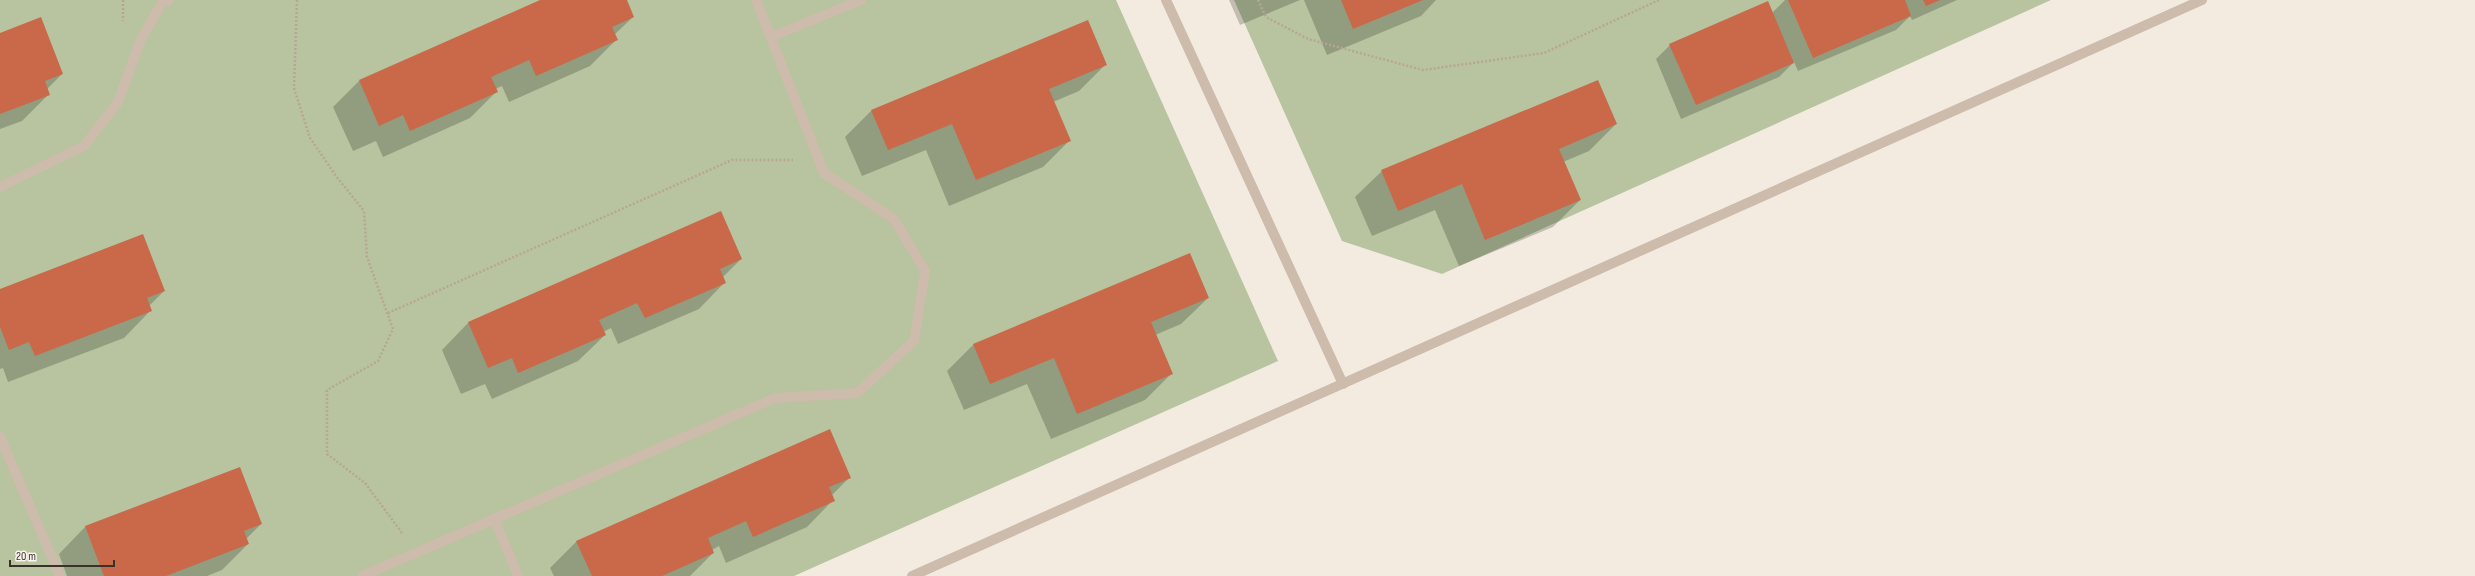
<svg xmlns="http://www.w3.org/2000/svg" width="2475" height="576" font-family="'Sofia Sans Condensed',sans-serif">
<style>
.green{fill:#b7c49f}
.shadow{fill:#0003}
.building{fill:#c96949}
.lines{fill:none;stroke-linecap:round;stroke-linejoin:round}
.path{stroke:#b9a595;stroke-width:2.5;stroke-dasharray:2 2;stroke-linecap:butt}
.minor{stroke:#cdbbab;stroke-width:10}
</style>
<rect width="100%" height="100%" fill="#f4ebe0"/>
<g class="green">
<path d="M0 0H1116L1278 361 794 576H0Z"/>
<path d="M1234 0H2051L1442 274 1342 241Z"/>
</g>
<g class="shadow">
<path d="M543 0H626L633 17 614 35 616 40 590 66 509 102 502 86 495 89 496 92 470 118 383 157 376 141 353 151 333 107 359 81Z"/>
<path d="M1229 0H1300L1240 25Z"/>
<path d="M1304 0H1436L1421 16 1327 55Z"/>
<path d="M1785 0H1957L1912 20 1910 16 1896 30 1798 71 1794 62 1779 77 1681 119 1656 59 1670 45 1772 13Z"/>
<path d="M0 34 62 74 47 89 49 94 22 121 0 129Z"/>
<path d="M1106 64 1079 91 1053 102 1070 140 1043 167 949 206 926 150 862 176 845 137 872 110Z"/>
<path d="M1616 124 1589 151 1563 162 1580 200 1553 227 1459 266 1435 210 1372 236 1355 197 1382 171Z"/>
<path d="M720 212 741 259 723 277 725 282 699 309 618 344 611 328 603 332 605 335 578 361 492 399 485 384 461 394 442 350 468 323Z"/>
<path d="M0 290 164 291 149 306 150 311 124 338 8 382 3 368 0 369Z"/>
<path d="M1208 298 1181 324 1155 335 1171 374 1145 400 1051 439 1027 384 964 410 947 371 974 344Z"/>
<path d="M239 468 261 524 246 539 248 544 222 570 207 576H67L59 554 85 527Z"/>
<path d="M850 477 831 496 833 500 807 527 726 563 719 546 712 550 713 553 690 576H554L550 568 576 542Z"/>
</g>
<g class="building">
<path d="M540 0H627L634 17 612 27 618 40 536 76 529 60 491 77 498 92 410 131 403 115 379 126 359 80Z"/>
<path d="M1341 0H1423L1353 29Z"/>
<path d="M1788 0H1905L1911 16 1813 58Z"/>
<path d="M1923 0H1940L1926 6Z"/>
<path d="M1768 1 1794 63 1696 105 1669 44Z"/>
<path d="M41 17 63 74 45 81 50 95 0 114V33Z"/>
<path d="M1088 20 1107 65 1049 89 1071 141 976 180 952 124 888 150 871 110Z"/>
<path d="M1598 80 1617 124 1559 149 1581 200 1485 240 1462 184 1398 211 1381 170Z"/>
<path d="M721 211 742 259 720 269 726 283 645 318 637 303 599 320 606 335 518 373 512 358 488 368 468 322Z"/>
<path d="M143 234 165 291 147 298 152 311 35 356 29 342 9 350 0 327V289Z"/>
<path d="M1190 253 1209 298 1151 322 1173 374 1077 414 1054 358 990 384 973 344Z"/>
<path d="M830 429 851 478 829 487 835 501 753 537 746 521 708 538 714 553 662 576H592L576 541Z"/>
<path d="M240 467 262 524 244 531 249 544 166 576H104L85 526Z"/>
</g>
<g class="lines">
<g class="path">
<path d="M123 0V21"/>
<path d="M297 0 294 88 310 138 336 176 364 211 367 257 393 329 378 361 327 390V454L365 483 402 533"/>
<path d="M1258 0 1266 17 1308 39 1423 70 1544 53 1659 0"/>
<path d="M388 313 732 160H793"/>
</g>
<g class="minor">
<path d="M1166 0 1343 384"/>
<path d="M771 37 861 0"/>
<path d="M0 187 84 146 118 102 141 39 162 3 169 0"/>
<path d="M0 437 60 576"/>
<path d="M494 518 518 576"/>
<path d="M362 576 775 398 857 393 914 341 925 271 894 219 824 173 756 0"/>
<path d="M912 576 2202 0"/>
</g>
</g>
<path d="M10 560v6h104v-6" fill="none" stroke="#3b302b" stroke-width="2"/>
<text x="16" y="560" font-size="12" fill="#3b302b" stroke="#fbf5ed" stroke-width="3" paint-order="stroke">20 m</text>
</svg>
